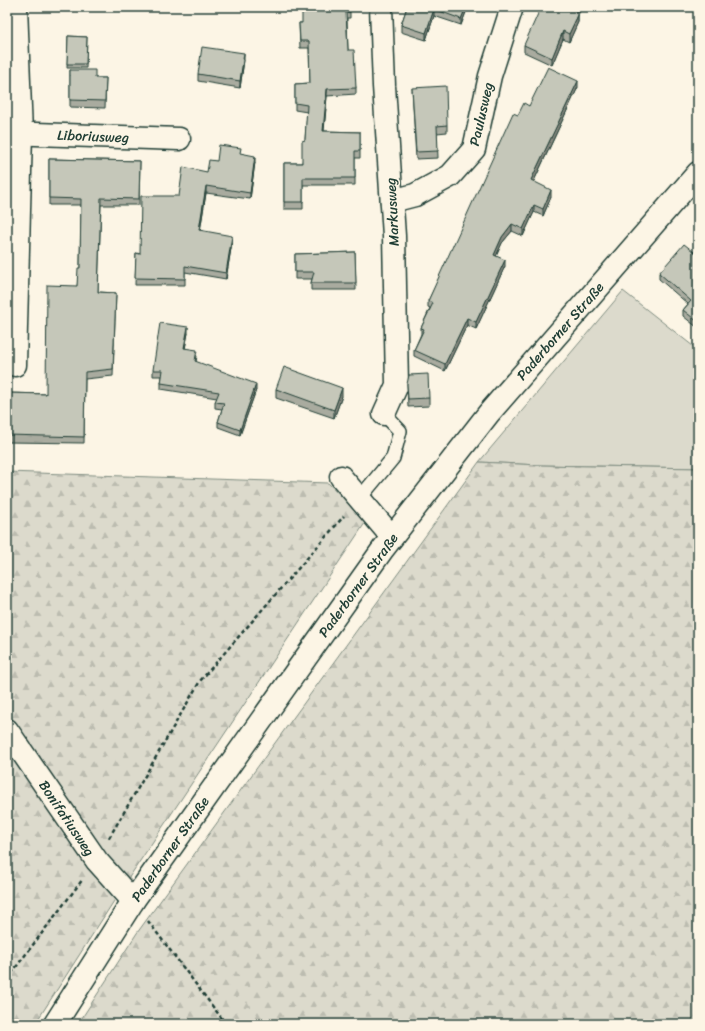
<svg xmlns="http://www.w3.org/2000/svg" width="705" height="1031" font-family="Sriracha,sans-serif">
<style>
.grass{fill:#dcdacc;stroke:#7e8c80}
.forest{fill:url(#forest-firs);stroke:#7e8c80}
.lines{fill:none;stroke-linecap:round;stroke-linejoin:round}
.lane-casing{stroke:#1f3d34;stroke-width:16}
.street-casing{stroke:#1f3d34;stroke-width:25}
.secondary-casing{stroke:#1f3d34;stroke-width:25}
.path{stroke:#1f3d34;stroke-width:2.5;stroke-dasharray:4 3;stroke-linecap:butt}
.lane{stroke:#fcf5e5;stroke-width:13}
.street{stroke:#fcf5e5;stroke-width:22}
.secondary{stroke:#fcf5e5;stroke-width:22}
.wall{fill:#a9ab9f;stroke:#1f3d34}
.shaded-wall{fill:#8a8b82;stroke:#1f3d34}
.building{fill:#c5c7b9;stroke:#1f3d34}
.labels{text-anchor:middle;stroke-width:3;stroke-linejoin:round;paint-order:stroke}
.street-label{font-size:14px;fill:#1f3d34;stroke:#fcf5e5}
</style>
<defs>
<pattern id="forest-firs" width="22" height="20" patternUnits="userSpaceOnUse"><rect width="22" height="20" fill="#dcdacc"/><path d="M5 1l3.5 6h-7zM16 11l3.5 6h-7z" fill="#bcbcb0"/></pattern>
</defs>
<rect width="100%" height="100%" fill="#fcf5e5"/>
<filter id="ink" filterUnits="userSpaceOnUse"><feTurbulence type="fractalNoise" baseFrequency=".025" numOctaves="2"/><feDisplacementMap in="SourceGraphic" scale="8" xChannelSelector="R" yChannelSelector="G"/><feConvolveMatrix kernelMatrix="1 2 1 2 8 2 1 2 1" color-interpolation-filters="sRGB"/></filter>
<g filter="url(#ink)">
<path class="grass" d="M623 291 698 350V468L539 465 479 462Z"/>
<g class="forest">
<path d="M479 462 539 465 698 468V1024H78L137 933Z"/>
<path d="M7 472 328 483 367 520 130 876 35 1024H7Z"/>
</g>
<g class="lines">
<defs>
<path id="lane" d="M359 499 393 458 400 431 384 414"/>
<g id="street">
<path d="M381 7 384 86 394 236 397 385 384 414"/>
<path d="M7 133 179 139"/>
<path d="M392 201 415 195 450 176 474 149 490 76 512 7"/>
<path d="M15 365 21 133 16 7"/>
<path d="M341 477 392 537"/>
<path d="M7 730 97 861 133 901"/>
</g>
<path id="secondary" d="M55 1024 133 901 383 549 489 413 698 173"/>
</defs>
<use href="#lane" class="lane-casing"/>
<use href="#street" class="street-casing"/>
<use href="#secondary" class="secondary-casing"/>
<g class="path">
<path d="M109 838 200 681 344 516"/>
<path d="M148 921 226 1024"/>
<path d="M7 979 83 879"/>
</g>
<use href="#lane" class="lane"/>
<use href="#street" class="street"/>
<use href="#secondary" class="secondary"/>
</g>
<g class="wall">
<path d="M350 7V18H347L348 50 356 88V94L327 96 324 131 360 132V158H355V185H303V209H284V163H302L305 140 307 112 295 110V84L310 83 309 48H300L299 23H302Z"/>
<path d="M407 7H468L461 25 434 16 426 40 401 32V25Z"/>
<path d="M578 14V22L569 42 563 39 552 65 524 52V45Z"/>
<path d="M68 36 87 37 86 68H67Z"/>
<path d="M244 60 240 88 198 81V74Z"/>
<path d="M70 70 95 78H106L105 108 70 107Z"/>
<path d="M578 87 534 181 551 197 543 216 534 212 523 236 512 231 502 243 496 256 505 266 476 329 467 325 445 371 414 356V350L421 334V328L430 308 428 307V301L518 115 529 106Z"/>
<path d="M412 88 447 125V132L437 133 438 158 416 159Z"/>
<path d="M49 159 140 161 139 205H101L98 292 116 293 113 376 85 379 84 443 7 442V393L46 394 77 286 80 268 81 205H49Z"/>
<path d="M217 161 255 162 250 199 206 193 200 231 232 242 226 279 185 272V285H135L136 253 140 254 179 196 207 172Z"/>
<path d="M355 252 356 290H311V283L312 279H295V254Z"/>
<path d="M698 255V328L683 316V310L688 304 659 279V273Z"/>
<path d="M188 333 185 348 197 356 196 362 256 390 240 435 218 427V422L222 409 215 408V402L217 398 161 389V383L162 376H153V370Z"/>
<path d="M407 384 429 398V406L408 407Z"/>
<path d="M276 389 342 396 334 418 276 398Z"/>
</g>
<g class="shaded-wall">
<path d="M466 7H468L461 25V19Z"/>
<path d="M578 7H582L575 21V13Z"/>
<path d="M434 9V16L426 40V33Z"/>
<path d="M578 15V22L569 42V34Z"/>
<path d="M563 31V39L552 65V58Z"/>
<path d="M244 53V60L240 88V81Z"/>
<path d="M578 81V87L531 187V180Z"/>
<path d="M327 89V96L323 138V131Z"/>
<path d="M255 156V162L250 199V193Z"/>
<path d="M206 186V193L199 237V230Z"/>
<path d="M551 190V197L543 216V209Z"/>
<path d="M534 205V212L523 236V229Z"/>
<path d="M512 224V231L502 243 494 261V255L502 237Z"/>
<path d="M232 236V242L226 279V273Z"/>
<path d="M505 260V266L476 329V322Z"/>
<path d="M467 318V325L445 371V364Z"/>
<path d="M188 327V333L184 354V348Z"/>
<path d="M256 384V390L240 435V430Z"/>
<path d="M342 388V396L334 418V410Z"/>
</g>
<g class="building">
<path d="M302 7H350V12H346L348 50H354L356 88 327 89 323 131 360 132V151H355V178H303V202H284V163H302V141L305 140 307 105 295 103V84L310 83 309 41H300L299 23H302Z"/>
<path d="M407 7H466L461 19 434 9 426 33 401 25Z"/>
<path d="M541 7H578L575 13 578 15 569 34 563 31 552 58 524 45Z"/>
<path d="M68 36 87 37 86 64H67Z"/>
<path d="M202 47 244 53 240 81 198 74Z"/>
<path d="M548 67 578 81 531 180 551 190 543 209 534 205 523 229 512 224 502 237 494 255 505 260 476 322 467 318 445 364 414 350 424 329 421 328 433 303 428 301 513 113 518 115 524 103 529 106Z"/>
<path d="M70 70H95V78H106L105 101 70 100Z"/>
<path d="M446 86 447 125 437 126 438 151 416 152 412 88Z"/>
<path d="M219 145 241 148 240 153 255 156 250 193 206 186 199 230 232 236 226 273 185 266V279L135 278 136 253 140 254 141 196H179L183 167 207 172 209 160 217 161Z"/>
<path d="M49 159 140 161 139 199 101 198 98 292 116 293 113 369 85 372 84 437 7 435V393L46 394 47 285 77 286 78 268H80L81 199 49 198Z"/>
<path d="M684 244 698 255V322L683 310 691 301 659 273Z"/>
<path d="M355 252 356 283H311L314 272H295V254Z"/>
<path d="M160 323 188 327 184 348 197 350 195 361 256 384 240 430 218 422 224 403 215 402 219 392 161 383 163 370H153Z"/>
<path d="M284 367 342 388 334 410 276 389Z"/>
<path d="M428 374 429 398 408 399 407 384 409 375Z"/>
</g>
</g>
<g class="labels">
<g class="street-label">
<text transform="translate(481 114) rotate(-77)" y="5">Paulusweg</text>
<text transform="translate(93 136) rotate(2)" y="5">Liboriusweg</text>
<text transform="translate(392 212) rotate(-93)" y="5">Markusweg</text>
<text transform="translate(560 331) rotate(-49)" y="5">Paderborner Straße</text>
<text transform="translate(358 585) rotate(-54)" y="5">Paderborner Straße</text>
<text transform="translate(67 818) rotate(56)" y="5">Bonifatiusweg</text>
<text transform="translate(170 849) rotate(-55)" y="5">Paderborner Straße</text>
</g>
</g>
<rect width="705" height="1031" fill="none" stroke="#fcf5e5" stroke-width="24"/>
<rect x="12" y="12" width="681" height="1007" fill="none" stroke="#1f3d34" stroke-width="1.5" filter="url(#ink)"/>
</svg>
